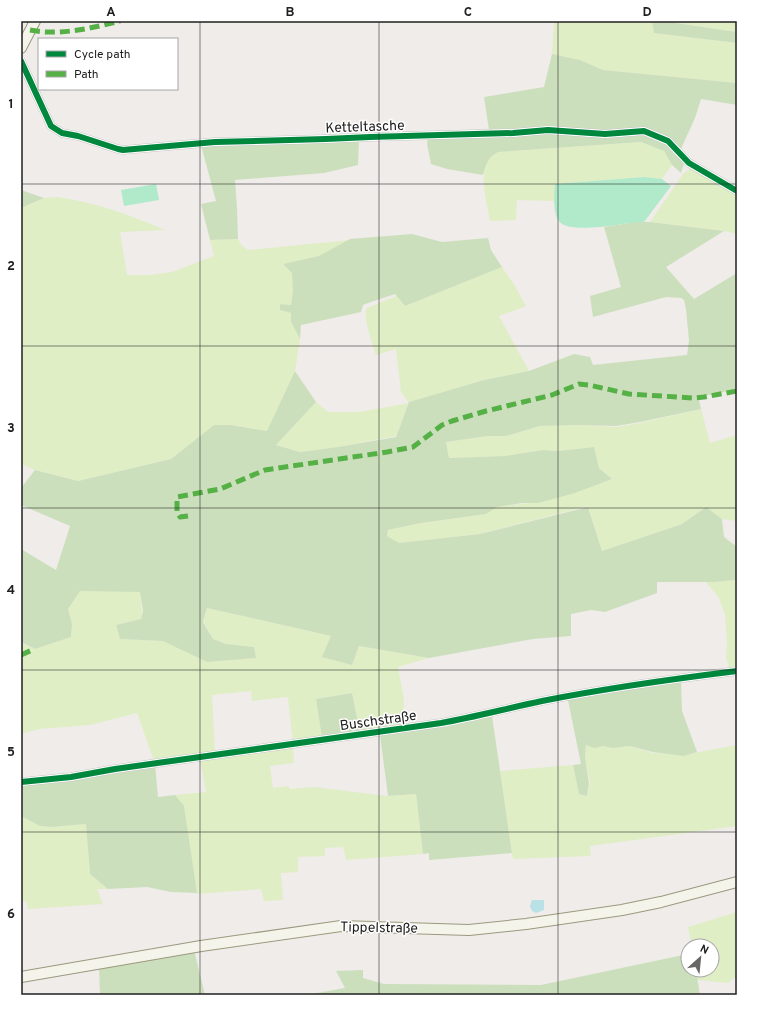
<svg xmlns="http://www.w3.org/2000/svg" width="758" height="1016" font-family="Overpass,sans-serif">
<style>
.grass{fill:#e0eec5}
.forest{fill:#ccdfbc}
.pitch{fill:#b0eacb}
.water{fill:#bae1e5}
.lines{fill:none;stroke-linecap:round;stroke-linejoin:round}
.street-casing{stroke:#c7c6c5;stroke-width:9}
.secondary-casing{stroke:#9b997f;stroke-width:12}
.street{stroke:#fdfcfc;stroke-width:7}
.secondary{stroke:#f5f4eb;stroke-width:10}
.quiet{stroke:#55b145;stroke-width:5;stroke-dasharray:10 5;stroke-linecap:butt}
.cycleway-casing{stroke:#fff;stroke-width:8}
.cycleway{stroke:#00873e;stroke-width:6}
.grid{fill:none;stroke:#202020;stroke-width:1;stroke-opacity:0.55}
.labels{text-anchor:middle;stroke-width:3;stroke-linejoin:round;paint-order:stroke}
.street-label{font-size:14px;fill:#202020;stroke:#fff}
.neatline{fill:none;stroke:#202020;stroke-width:1.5}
.grid-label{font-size:13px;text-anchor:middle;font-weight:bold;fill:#202020}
</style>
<rect width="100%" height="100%" fill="#efece9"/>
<g class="grass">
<path d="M554 21H652L655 33 737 43V83L603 70 580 60 552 54Z"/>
<path d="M662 21H737V32Z"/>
<path d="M641 142 664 151 672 165 662 179 644 177 555 184 554 201 517 200 516 220 490 221C487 201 474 163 498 152Z"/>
<path d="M691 168 737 194V234L725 231 650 222 683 174Z"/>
<path d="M57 197C95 202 130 215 165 230L120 232 127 275H150L172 272 214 256 210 240 238 239 242 246 248 250 350 240 320 256 283 264 293 273V290L291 305 280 304V310L291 313V322L300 339 295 371 268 431 231 425H214L171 459 78 481 35 470 21 464V208L44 198Z"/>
<path d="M502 267 515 286 526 306 499 316 529 371 484 380 409 402 396 436 338 447 300 452 276 445 316 402 328 412H359L409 403 401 392 396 349 376 355C373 345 362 317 367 308L397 296 405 306Z"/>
<path d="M701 409 710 443 737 435V521L722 519 706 507 682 524 602 551 588 506 479 534 399 543 387 537 388 530 421 523 486 514 496 507 538 502 574 493 612 479 599 468 594 447 559 451 543 450 505 456 449 458 446 442 488 436H506L540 426 577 425 616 427 640 423Z"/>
<path d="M737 580V669L730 670 726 658 727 641 725 615 719 598 706 582Z"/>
<path d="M79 591H140L142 612 141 619 116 625 120 639 164 641 207 662 256 658 254 647 226 644 213 639 204 622 207 608 331 636 323 657 352 665 359 646 429 658 398 667 404 700 403 726 360 732 352 693 316 699 322 738 293 743 288 697 252 701 251 691 212 695 215 754 154 761 137 713 90 725 39 729 21 734V656L35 650 21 654V643L35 649 71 637 72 624 68 609Z"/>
<path d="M586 745 594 747 603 746 613 748 630 746 653 753 683 755 737 745V826L590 846 591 856 513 859 500 771 573 765 579 794 587 796 590 784 585 757Z"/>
<path d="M293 746 294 763 270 766 273 788 289 786V789L314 787 387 796 416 794 423 854 346 860 343 847 325 848V856L298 857V872L281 873 283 900 264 901 261 889 197 894 183 806 175 795 206 792 200 759Z"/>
<path d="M21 816 40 826 52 827 86 824 90 874 108 889H97L103 904 28 909 26 901 21 902Z"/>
<path d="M737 912V976L728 983 698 980 696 970H712V946H692L688 927Z"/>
</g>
<g class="forest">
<path d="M652 21H662L737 32V43L654 33Z"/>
<path d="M552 54 580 60 603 70 737 83V105L701 99 695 118 680 151 644 130 606 133 489 130 484 97 544 87Z"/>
<path d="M637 132 664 139 685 161 681 173 672 165 664 151 641 142 498 152C488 157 486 164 483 175L447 169 431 164 427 144 428 136 453 134Z"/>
<path d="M359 139 358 165 324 173 235 180 237 208 238 239 210 240 201 204 216 201 201 145Z"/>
<path d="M21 190 44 198 21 208Z"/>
<path d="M635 222H650L724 231 666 267 694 299 737 273V389L710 395H698L701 409 640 422 616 426 577 425 540 426 506 436H488L446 442 449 458 505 456 543 450 559 451 594 447 599 468 612 479 575 493 538 503H522L497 507 486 514 421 523 388 530 387 536 399 543 480 534 588 507 602 551 682 524 706 507 722 519 724 537 737 547V580L713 582H657V593L605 612 591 610 571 614V636L533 639 429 658 359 646 352 665 322 657 331 636 207 608 203 622 213 639 226 644 254 647 256 658 207 662 163 641 120 639 116 625 141 619 143 611 140 592 80 591 68 609 72 624 71 637 35 649 21 642V549L56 570 70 526 21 505V488L35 470 78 481 171 459 214 425H231L267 431 295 371 316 402 276 445 300 452 338 447 396 437 409 402 484 380 529 371 574 354 590 357 593 365 687 355 689 341 686 309 684 300 681 298 666 297 593 317 590 296 621 287 604 227Z"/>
<path d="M412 234 442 242 488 238 491 250 502 267 405 306 395 294 368 303 363 305 361 312 301 325 300 339 291 322V313L280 310V304L291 305 293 291 292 273 283 264 319 256 350 239Z"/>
<path d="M681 680 682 711 697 752 683 756 653 752 630 746 613 748 603 746 594 748 586 745 585 757 589 784 587 796 579 794 573 765 581 764 568 700 640 686Z"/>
<path d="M352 693 360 732 322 738 316 699Z"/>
<path d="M492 716 512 853 429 860V853L423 854 416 794 388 796 380 735 444 727Z"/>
<path d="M155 764 158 797 175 795 184 806 197 893 171 892 147 887 108 889 90 874 86 824 52 827 40 826 21 816V785Z"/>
<path d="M194 950 205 995H100L99 967Z"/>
<path d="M688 954V970H696L700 995H306L345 988 336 971 363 970V978L384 984 541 985Z"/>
</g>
<g class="pitch">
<path d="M644 177 662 179 671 186 644 222C628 221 564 238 557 218 553 207 554 195 555 184Z"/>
<path d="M156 184 159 200 124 206 121 190Z"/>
</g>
<path class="water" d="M532 900H544V910L536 913 532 911 530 906Z"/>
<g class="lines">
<defs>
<g id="street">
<path d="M21 61 51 126 62 133 78 136 118 149 123 150 215 142 326 139 370 137 513 133 548 130 605 134 644 131 668 141 689 163 737 191"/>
<path d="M21 782 71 777 115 769 441 723C475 717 508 708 542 701 607 688 672 679 737 671"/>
</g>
<g id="secondary">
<path d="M21 48 35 21"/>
<path d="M21 977 201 946 341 926 469 930 526 924 622 910 661 902 737 882"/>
</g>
</defs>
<use href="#street" class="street-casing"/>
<use href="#secondary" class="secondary-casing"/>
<use href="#street" class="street"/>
<use href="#secondary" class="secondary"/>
<g class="quiet">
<path d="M30 30C60 36 92 28 120 21"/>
<path d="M188 516 180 517 177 512V497L220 489 265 470 387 452 413 447 442 425 452 421 486 411 552 395 579 384 589 385 629 394 693 398 704 397 737 391"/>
<path d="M21 655 32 650"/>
</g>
<defs>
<g id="cycleway">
<path d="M21 61 51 126 62 133 78 136 118 149 123 150 215 142 326 139 370 137 513 133 548 130 605 134 644 131 668 141 689 163 737 191"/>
<path d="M21 782 71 777 115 769 441 723C475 717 508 708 542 701 607 688 672 679 737 671"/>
</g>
</defs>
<use href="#cycleway" class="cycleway-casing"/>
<use href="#cycleway" class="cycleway"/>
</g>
<path class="grid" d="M200 21V995M379 21V995M558 21V995M21 184H737M21 346H737M21 508H737M21 670H737M21 832H737"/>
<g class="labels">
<g class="street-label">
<text transform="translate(365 126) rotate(-2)" y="5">Ketteltasche</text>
<text transform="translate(378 720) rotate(-8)" y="5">Buschstraße</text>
<text transform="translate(379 927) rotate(1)" y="5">Tippelstraße</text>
</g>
</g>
<rect width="758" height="1016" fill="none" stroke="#ffffff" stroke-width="44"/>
<rect x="38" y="38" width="140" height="52" fill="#ffffff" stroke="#a6a6a6"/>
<rect x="46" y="51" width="20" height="6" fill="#00873e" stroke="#a6a6a6"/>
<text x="74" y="58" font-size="12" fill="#202020">Cycle path</text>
<rect x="46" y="71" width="20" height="6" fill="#55b145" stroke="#a6a6a6"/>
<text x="74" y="78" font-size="12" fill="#202020">Path</text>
<g transform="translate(700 958) rotate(27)"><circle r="19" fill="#ffffff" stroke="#a6a6a6"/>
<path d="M0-3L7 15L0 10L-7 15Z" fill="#686766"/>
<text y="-6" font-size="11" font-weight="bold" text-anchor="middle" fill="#202020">N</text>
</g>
<rect x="22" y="22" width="714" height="972" class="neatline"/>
<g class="grid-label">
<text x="111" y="16">A</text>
<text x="290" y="16">B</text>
<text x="468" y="16">C</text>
<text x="647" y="16">D</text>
<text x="11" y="108">1</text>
<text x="11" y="270">2</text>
<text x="11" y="432">3</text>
<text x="11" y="594">4</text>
<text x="11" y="756">5</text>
<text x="11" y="918">6</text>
</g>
</svg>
